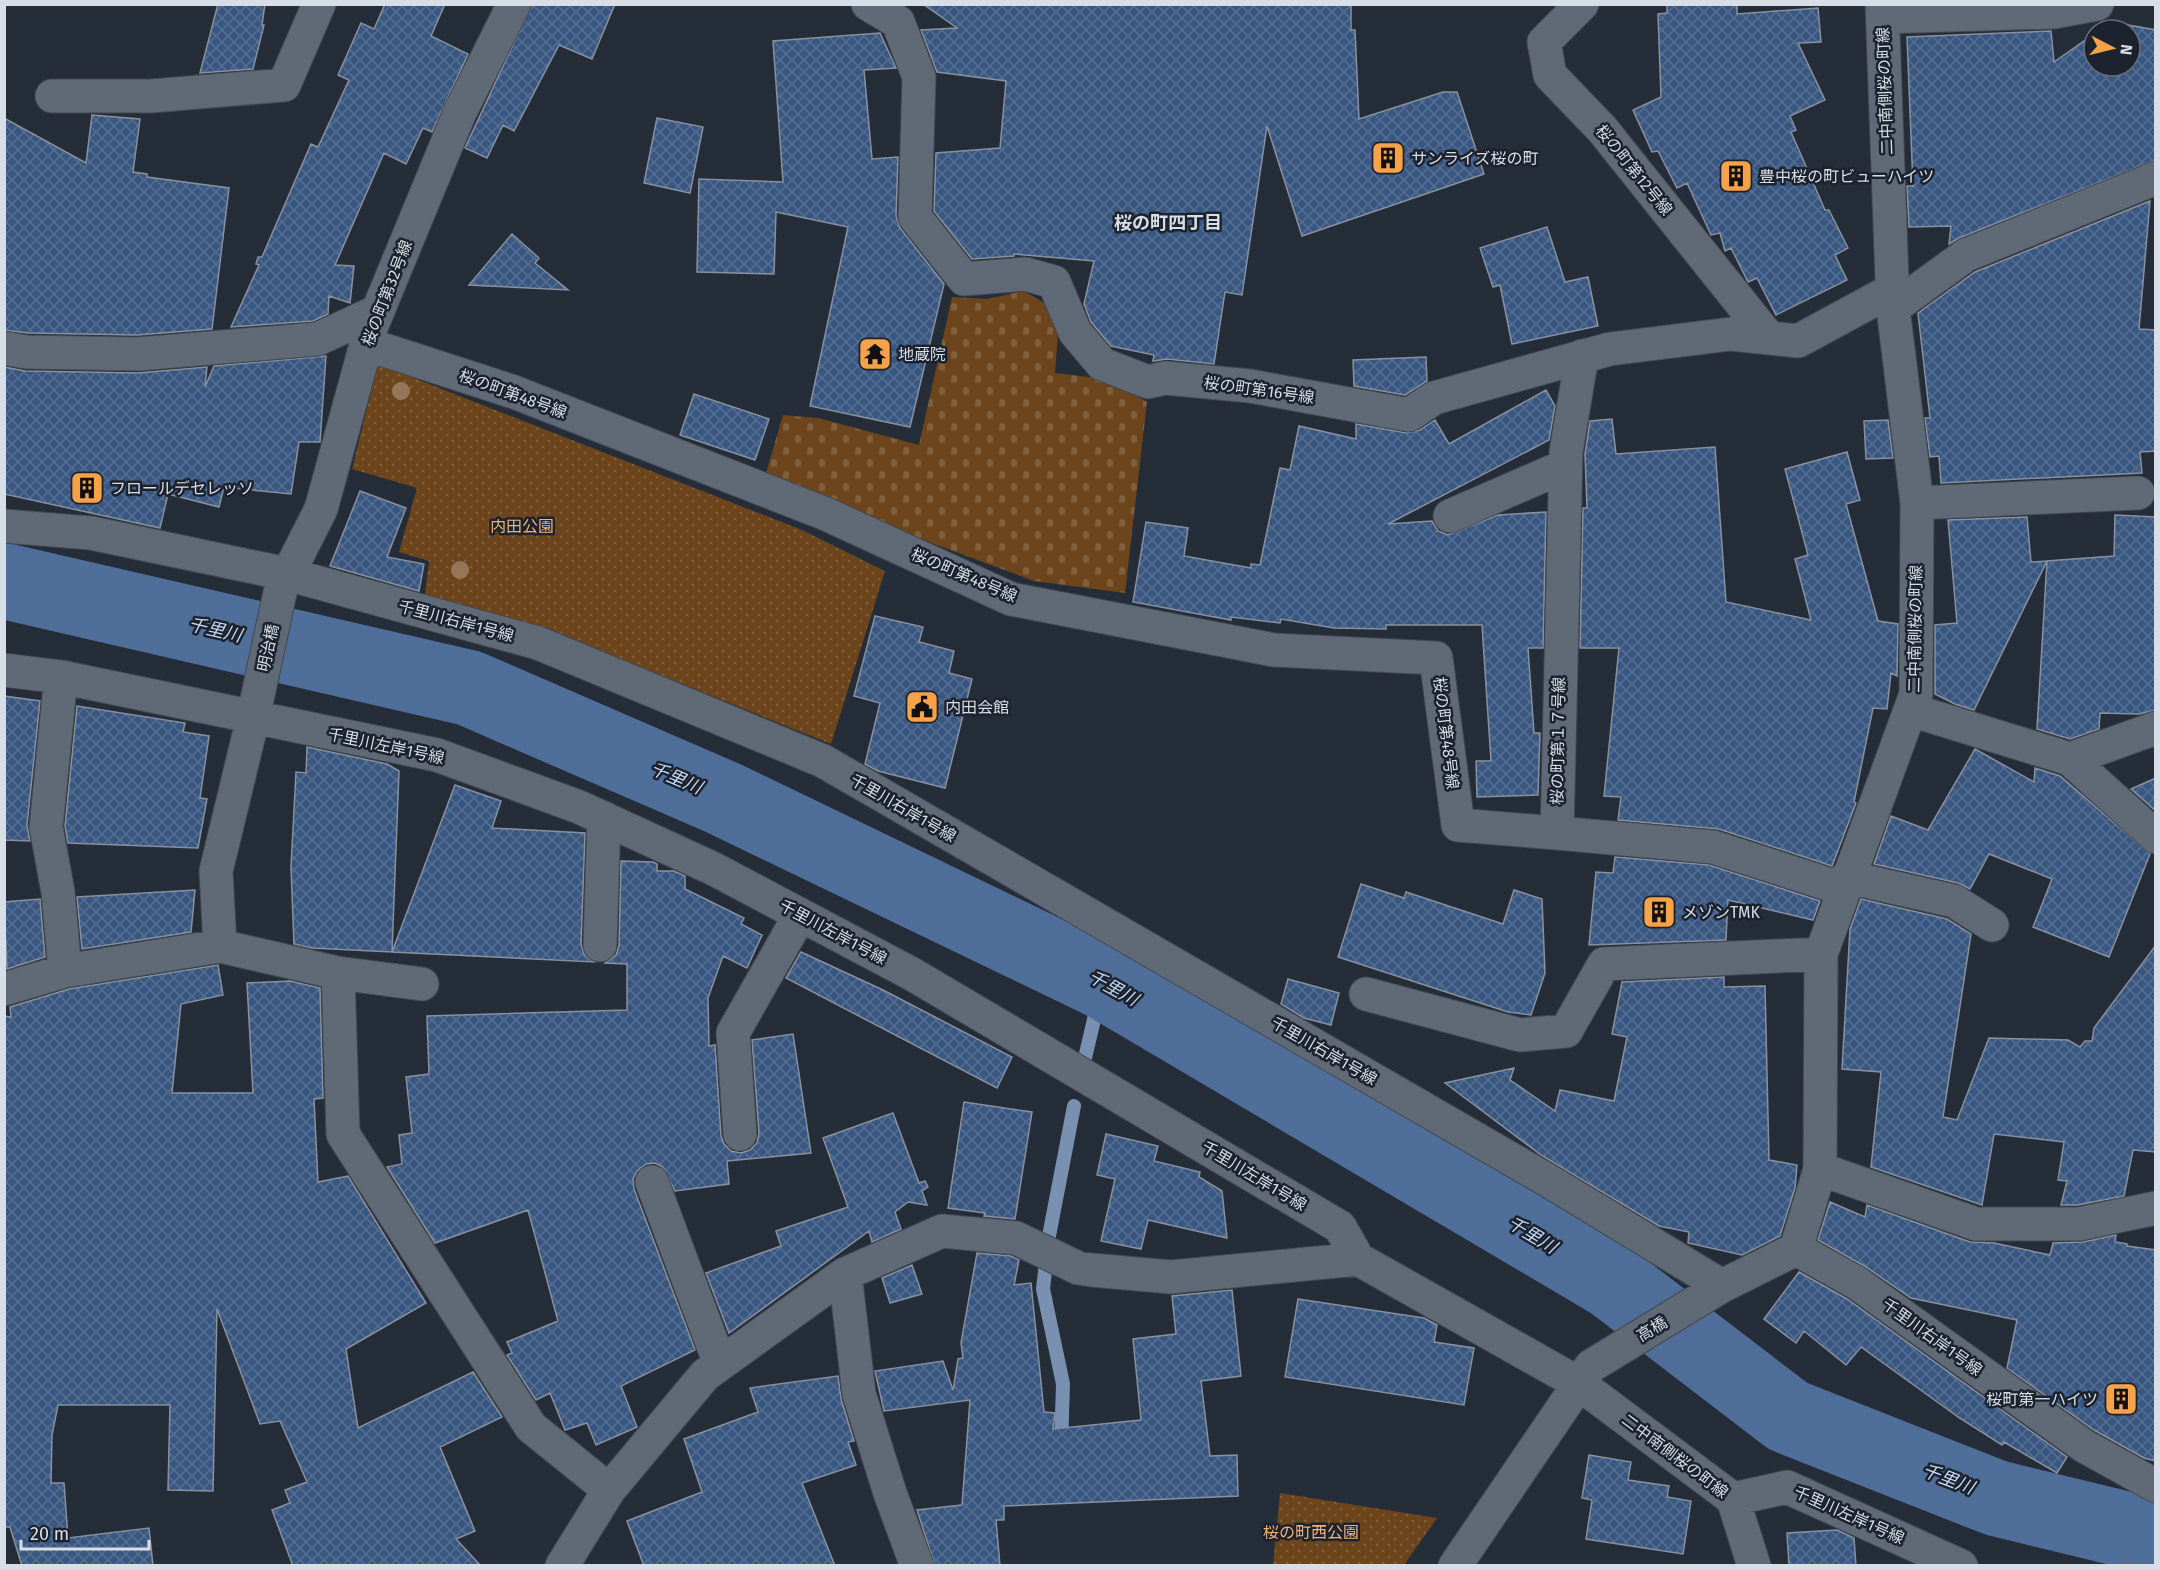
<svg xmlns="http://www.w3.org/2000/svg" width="2160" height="1570" viewBox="0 0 2160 1570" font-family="'Fira Sans','Noto Sans JP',sans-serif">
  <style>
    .cemetery { fill: url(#cemetery-stones) }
    .park { fill: url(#park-dots) }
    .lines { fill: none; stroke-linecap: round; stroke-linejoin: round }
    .stream { stroke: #7990b0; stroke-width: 14 }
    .river { stroke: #506e9a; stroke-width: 76 }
    .building { fill: url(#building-cross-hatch); stroke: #88919f; stroke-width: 1.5 }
    .minor-casing { stroke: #434952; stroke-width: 35 }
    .minor { stroke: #606976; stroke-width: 33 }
    .tree { fill: #96765a }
    .labels { text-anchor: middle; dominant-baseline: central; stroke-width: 5; stroke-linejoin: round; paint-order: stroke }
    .street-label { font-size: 16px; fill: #d8dee5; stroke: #1c232e }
    .poi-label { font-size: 16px; fill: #d8dee5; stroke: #1c232e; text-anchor: start }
    .park-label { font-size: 16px; fill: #f2b275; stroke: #1c232e }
    .neighbourhood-label { font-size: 18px; font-weight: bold; fill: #d8dee5; stroke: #1c232e }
    .water-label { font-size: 18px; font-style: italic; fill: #c4d7f2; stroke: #1c232e }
  </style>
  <defs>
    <pattern id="cemetery-stones" width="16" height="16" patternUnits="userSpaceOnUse" patternTransform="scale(1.5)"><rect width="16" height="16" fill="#6c451c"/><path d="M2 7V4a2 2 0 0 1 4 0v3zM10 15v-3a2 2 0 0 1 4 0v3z" fill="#805f3d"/></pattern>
    <pattern id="park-dots" width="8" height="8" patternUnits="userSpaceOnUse" patternTransform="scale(1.5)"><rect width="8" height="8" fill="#6c451c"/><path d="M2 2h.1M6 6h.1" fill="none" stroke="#805f3d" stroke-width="1.8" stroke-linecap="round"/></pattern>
    <pattern id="building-cross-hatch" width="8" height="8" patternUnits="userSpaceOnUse" patternTransform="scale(1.5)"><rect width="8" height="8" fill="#3a5781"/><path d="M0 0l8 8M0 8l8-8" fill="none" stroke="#566f93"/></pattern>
  </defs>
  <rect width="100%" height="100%" fill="#252d38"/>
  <path class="cemetery" d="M1024 291 1046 304 1058 333 1055 373 1106 379 1147 402 1125 593 1034 581 934 544 766 473 783 415 818 418 919 445 952 297 987 299Z"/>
  <path class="park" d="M378 364 802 530 885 571 831 744 571 639 424 602 429 561 399 552 417 488 352 469Z
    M1280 1493 1437 1518 1404 1565H1273Z"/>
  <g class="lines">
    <path class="stream" d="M1085 1058 1103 981
      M1061 1447 1063 1384 1043 1289 1049 1236 1074 1106"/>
    <path class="river" d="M4 581 469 688 723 798 1103 981 1613 1282 1788 1416 1996 1498 2156 1537"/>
  </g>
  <path class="building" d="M218 4H265L262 25H264L253 69 200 73Z
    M385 4H445L431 36 468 54 432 132 423 128 406 164 384 153 335 265 354 266 350 303 329 296 328 314 313 321 231 327 259 265 256 264 258 257H262L311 144 318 147 349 80 338 75 361 23 374 29Z
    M532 4H615L592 59 559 45 514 131 503 125 487 158 465 148Z
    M923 4H1351V30H1355L1359 119 1443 92H1457L1484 174 1302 236 1267 126 1242 295 1225 292 1214 364 1167 359 1153 361 1154 355 1111 346 1091 322 1084 304 1094 261 1014 254V256L972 259 934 211 936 153 1000 148 1006 81 937 72 921 30 957 28Z
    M1667 4H1737V14L1818 8 1821 42 1798 43 1825 100 1790 116 1796 130 1791 132 1825 210H1829L1848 248 1835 255 1847 280 1776 315 1757 278 1748 282 1731 248 1725 251 1720 233 1711 235 1687 183 1677 188 1658 151 1652 152 1633 110 1661 97 1658 14 1667 13Z
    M2111 22 2156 30 2155 160 1959 238 1949 244 1951 226 1909 227 1907 186H1913L1907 37 2051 31 2054 62 2094 34V66H2130V30H2100Z
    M880 33 896 68 864 70 872 159 898 157 896 216 900 228 944 284 910 427 810 406 848 227 776 212 774 274 697 272 699 179 783 182 773 41Z
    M92 115 140 119 133 172 147 174V177L229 188 212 329 137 335 28 333 4 330V118L86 163Z
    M657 118 703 127 690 193 644 183Z
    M2150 201 2139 329 2156 330V451L2140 452 2142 473 1941 483 1939 456 1930 457 1925 418H1930L1918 313 1975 272Z
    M1547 227 1565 282 1588 277 1598 326 1512 344 1500 285 1493 287 1480 248Z
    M512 234 539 258 535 263 568 290 469 285Z
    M326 356 320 442H299L291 494 224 487 219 507 168 494 160 528 4 494V367L25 371 138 373 207 367 205 387 214 366Z
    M1426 357 1427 381 1405 395 1354 386 1353 360Z
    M1546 390 1555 406 1549 440 1388 524 1432 521 1438 531 1448 535 1498 515 1546 512 1543 648H1528L1534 733H1540L1538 795 1477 797 1476 761H1491L1482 625H1386V629L1334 628 1281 619 1280 623 1231 617V620L1133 602 1146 522 1188 528 1184 556 1251 568V564L1260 565 1280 468 1290 470 1299 426 1356 439V424L1407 433 1420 430 1435 420 1449 444Z
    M694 394 769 419 755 460 680 435Z
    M1612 419 1616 454 1715 447 1726 602 1811 620 1795 559 1808 555 1785 469 1847 452 1860 500 1846 504 1878 621 1898 624 1897 676 1891 673 1887 709 1873 708 1854 802 1856 803 1832 866 1719 829 1618 820 1621 797 1604 796 1619 648H1580L1583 508H1587L1585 454 1590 421Z
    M1888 420 1893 458 1866 459 1864 421Z
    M360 491 406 508 387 557 424 564 419 591 330 566Z
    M2115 515 2156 517V710L2139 714 2100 713 2099 729 2070 739 2037 729 2047 561 2114 556Z
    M2027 517 2031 562 2047 561 1974 710 1955 704 1935 694V625L1957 623 1948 520Z
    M875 616 923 627 919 642 954 651 949 673 972 679 945 788 878 771 865 764 880 703 854 696Z
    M4 696 40 701 27 825 30 841 4 840Z
    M77 706 185 723 183 732 209 736 200 798 207 799 198 848 68 843 65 826Z
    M307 747 387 764 399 771 392 952 312 948 294 944 291 867 296 772 306 773Z
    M1975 749 2034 782 2035 768 2060 776 2150 854 2109 957 2033 927 2052 879 1989 854 1970 889 1958 883 1874 864 1891 816 1928 830Z
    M2156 778V811L2131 789Z
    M455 785 501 801 492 828 585 833 581 944 584 954 594 962 392 952Z
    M1615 857 1709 865 1820 901 1813 920 1728 900 1726 940 1589 945 1596 872 1613 873Z
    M621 861 653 862 657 864V871H674L685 876V889L744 918 741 924 762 935 747 968 723 956 708 998 709 1046 715 1045 721 1136 724 1144 731 1151 741 1153 750 1150 757 1143 759 1133 752 1040 793 1034 811 1153 727 1161 729 1184 675 1191 663 1167 655 1163 646 1164 637 1171 633 1179 634 1189 695 1350 621 1386 637 1427 596 1445 587 1423 565 1430 550 1393 536 1400 507 1355 512 1353 507 1342 558 1321 528 1210 435 1243 387 1167 402 1164 399 1135 412 1133 406 1077 429 1074 427 1016 627 1010V964L605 963 616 955 619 946Z
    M1361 884 1404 898 1406 892 1503 924 1514 890 1542 899 1545 973 1531 1015 1508 1012 1338 957Z
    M195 890 191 932 82 949 77 897Z
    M40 899 45 957 7 969 4 902Z
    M1861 899 1947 919 1971 934 1943 1117 1957 1120 1989 1038 2068 1040 2080 1047 2085 1041H2092L2094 1028 2156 945V1152L2133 1150 2124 1196 2077 1205H2061L2067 1181 2058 1180 2064 1142 1994 1134 1982 1205 1871 1167 1881 1072 1842 1069 1850 929Z
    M801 952 883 990 1012 1057 997 1088 786 978Z
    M218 965 223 995 181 1004 172 1093H253L247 983 290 981 320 988 323 1098 314 1099 318 1182 348 1176 426 1303 346 1349 358 1428 473 1372 502 1417 440 1447 475 1531 456 1539 481 1566H293L272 1510 290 1503 285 1490 307 1482 280 1421 260 1424 217 1309 213 1491 168 1490 170 1405H58L52 1435 51 1483H64L68 1538 149 1528 153 1566H22L10 1527H4V1016L11 1017 10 1007 69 989Z
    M1724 977V987L1765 986 1769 1160 1797 1165 1795 1188 1780 1236 1742 1255 1688 1243 1689 1232 1659 1226 1541 1155 1445 1083 1514 1068 1510 1080 1555 1111 1560 1090 1614 1101 1627 1037 1612 1034 1622 982Z
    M1288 979 1339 993 1331 1025 1304 1018 1281 1004Z
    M964 1102 1032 1112 1015 1219 984 1216 985 1213 948 1208Z
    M893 1113 919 1183 925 1181 928 1187 922 1191 927 1205 908 1202 895 1212 901 1229 872 1242 869 1231 729 1333 706 1273 781 1246 776 1231 848 1207 823 1138Z
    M1106 1134 1158 1146 1154 1161 1200 1172 1199 1177 1222 1191 1227 1238 1148 1220 1141 1249 1101 1241 1115 1179 1097 1175Z
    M1830 1202 1865 1217 1867 1205 1970 1242 1994 1243 2050 1255 2053 1243 2083 1242 2116 1235 2115 1242 2127 1244V1246L2156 1250V1461L2144 1458 2094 1430 2007 1368 2017 1320 1911 1298 1866 1267 1818 1240Z
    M977 1253 1011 1256 1019 1260 1014 1285 1031 1283 1044 1412 1055 1413 1053 1429 1141 1420 1133 1339 1176 1334 1172 1296 1232 1290 1241 1376 1201 1381 1210 1456 1237 1455 1238 1496 1004 1506V1520H996L1000 1566H935L917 1510 962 1505 970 1400 884 1411 875 1371 943 1361 953 1390 958 1359 963 1358 961 1343Z
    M912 1265 922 1294 890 1303 882 1278Z
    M1799 1272 1847 1299 2067 1457 2057 1473 2004 1442 2002 1445 1958 1417 1861 1347 1846 1365 1804 1331 1796 1343 1764 1319Z
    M1298 1299 1424 1318 1437 1325 1434 1342 1474 1348 1464 1405 1285 1377Z
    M838 1376 841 1399 854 1441 848 1442 856 1465 802 1483 835 1566H644L627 1521 702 1492 684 1439 758 1412 750 1388Z
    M1589 1455 1631 1462 1628 1480 1669 1486 1667 1497 1691 1501 1683 1554 1586 1539 1592 1500 1582 1498Z
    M1837 1530 1854 1538 1856 1566H1789L1787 1533Z"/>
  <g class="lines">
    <g class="minor-casing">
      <path id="minor" d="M868 4 898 22 919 77 915 217 964 279 1025 274 1054 282 1075 332 1102 364 1148 382 1165 378 1250 386 1409 415 1434 398 1610 349 1731 334 1798 341 1892 290
        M1582 4 1544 42 1550 75 1602 129 1769 338
        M1883 17 2054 12 2097 4
        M52 96H151L284 85 319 4
        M1893 308 1966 255 2156 178
        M366 344 514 392 826 514 1011 599 1274 650 1436 658 1458 825 1557 833
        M4 348 26 352 138 354 318 339 378 311
        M1582 356 1566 452 1557 833 1713 847 1843 889
        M1917 503 2138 493
        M1450 516 1565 466
        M4 526 91 533 287 574 538 643 823 761 1549 1181 1722 1286
        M4 670 61 677 437 755 579 807 714 869 912 974 1340 1227 1358 1259 1578 1383 1733 1499 1754 1566
        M61 677 46 827 58 892 65 971
        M1911 710 2070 759 2156 728
        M2070 759 2156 837
        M1847 877 1954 901 1992 925
        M600 945 604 818
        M220 946 216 871 253 718 281 588 321 509 370 330 460 112 514 4
        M338 973 422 984
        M4 989 65 971 220 946 338 973 343 1134 531 1427 609 1490
        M1366 994 1520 1035 1566 1031 1604 964 1821 954
        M740 1134 733 1033 800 915
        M1820 1169 1976 1224H2079L2156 1208
        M652 1182 720 1364
        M1796 1249 1857 1283 2084 1446 2156 1486
        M845 1274 859 1394 890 1493 917 1566
        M1733 1499 1787 1487 1961 1566
        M562 1566 609 1490 705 1375 845 1274 942 1231 1016 1238 1078 1268 1092 1270 1171 1277 1358 1259
        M1455 1566 1591 1366 1722 1286 1796 1249 1820 1169 1821 954 1916 694 1917 503 1893 308 1882 4"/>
    </g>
    <use href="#minor" class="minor"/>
  </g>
  <g class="tree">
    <circle cx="401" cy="391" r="9"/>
    <circle cx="460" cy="570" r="9"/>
  </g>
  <defs>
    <g id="building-square" transform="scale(1.725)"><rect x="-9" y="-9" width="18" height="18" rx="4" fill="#f6a248" stroke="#1c232e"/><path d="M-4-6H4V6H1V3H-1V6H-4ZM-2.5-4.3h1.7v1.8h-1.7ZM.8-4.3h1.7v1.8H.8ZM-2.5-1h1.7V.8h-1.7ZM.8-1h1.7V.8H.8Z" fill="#111"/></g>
    <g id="temple-square" transform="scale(1.725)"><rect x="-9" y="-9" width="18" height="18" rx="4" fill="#f6a248" stroke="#1c232e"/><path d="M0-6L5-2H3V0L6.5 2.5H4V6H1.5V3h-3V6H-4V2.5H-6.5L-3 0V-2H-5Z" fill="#111"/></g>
    <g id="civic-square" transform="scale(1.725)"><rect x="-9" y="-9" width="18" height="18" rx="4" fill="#f6a248" stroke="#1c232e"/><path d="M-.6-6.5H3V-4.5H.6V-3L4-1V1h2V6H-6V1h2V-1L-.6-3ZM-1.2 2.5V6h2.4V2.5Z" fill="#111"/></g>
  </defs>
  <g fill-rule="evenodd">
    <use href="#building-square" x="1388" y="158"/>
    <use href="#building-square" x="1736" y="176"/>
    <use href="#temple-square" x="875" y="354"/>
    <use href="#building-square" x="87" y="488"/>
    <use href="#civic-square" x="922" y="707"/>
    <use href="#building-square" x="1659" y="912"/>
    <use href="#building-square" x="2121" y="1399"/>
  </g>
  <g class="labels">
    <g class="street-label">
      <text transform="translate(1885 91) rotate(-92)">二中南側桜の町線</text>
      <text transform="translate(1634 170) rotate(51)">桜の町第12号線</text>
      <text transform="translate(387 293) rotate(-69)">桜の町第32号線</text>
      <text transform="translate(1259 390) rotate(8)">桜の町第16号線</text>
      <text transform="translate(513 394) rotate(20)">桜の町第48号線</text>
      <text transform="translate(964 575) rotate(23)">桜の町第48号線</text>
      <text transform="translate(456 621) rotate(15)">千里川右岸1号線</text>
      <text transform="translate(1915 629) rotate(-89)">二中南側桜の町線</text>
      <text transform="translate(268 648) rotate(-78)">明治橋</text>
      <text transform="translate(1446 733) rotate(83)">桜の町第48号線</text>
      <text transform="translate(1558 741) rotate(-89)">桜の町第１７号線</text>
      <text transform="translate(386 746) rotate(12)">千里川左岸1号線</text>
      <text transform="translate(903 808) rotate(30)">千里川右岸1号線</text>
      <text transform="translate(833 932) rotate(28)">千里川左岸1号線</text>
      <text transform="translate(1324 1051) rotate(30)">千里川右岸1号線</text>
      <text transform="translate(1254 1176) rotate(31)">千里川左岸1号線</text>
      <text transform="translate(1652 1329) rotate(-31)">高橋</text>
      <text transform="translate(1932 1337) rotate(36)">千里川右岸1号線</text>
      <text transform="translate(1675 1456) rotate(37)">二中南側桜の町線</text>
      <text transform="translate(1849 1515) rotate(24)">千里川左岸1号線</text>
    </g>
    <g class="poi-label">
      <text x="1411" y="158">サンライズ桜の町</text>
      <text x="1759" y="176">豊中桜の町ビューハイツ</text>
      <text x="898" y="354">地蔵院</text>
      <text x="110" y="488">フロールデセレッソ</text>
      <text x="945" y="707">内田会館</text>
      <text x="1682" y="912">メゾンTMK</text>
      <text x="2098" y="1399" text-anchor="end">桜町第一ハイツ</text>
    </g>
    <g class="park-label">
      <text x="522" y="526">内田公園</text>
      <text x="1311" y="1532">桜の町西公園</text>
    </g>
    <g class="neighbourhood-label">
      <text x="1168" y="223">桜の町四丁目</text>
    </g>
    <g class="water-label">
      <text transform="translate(215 630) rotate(13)">千里川</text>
      <text transform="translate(676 778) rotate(23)">千里川</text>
      <text transform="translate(1113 988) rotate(29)">千里川</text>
      <text transform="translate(1532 1235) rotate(31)">千里川</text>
      <text transform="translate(1948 1479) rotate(21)">千里川</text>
    </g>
  </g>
  <rect width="2160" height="1570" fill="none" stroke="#d8dee5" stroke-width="12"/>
  <g transform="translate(2112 48) rotate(97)"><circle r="28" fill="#1c232e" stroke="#676e77" stroke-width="1.5"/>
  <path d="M0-4.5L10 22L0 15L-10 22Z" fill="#f6a248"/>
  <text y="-9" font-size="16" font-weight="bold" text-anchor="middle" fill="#d8dee5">N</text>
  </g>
  <path d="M21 1540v9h128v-9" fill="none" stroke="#d8dee5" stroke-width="3"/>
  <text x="30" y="1540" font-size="18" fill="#d8dee5" stroke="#1c232e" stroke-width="4.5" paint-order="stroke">20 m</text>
</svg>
